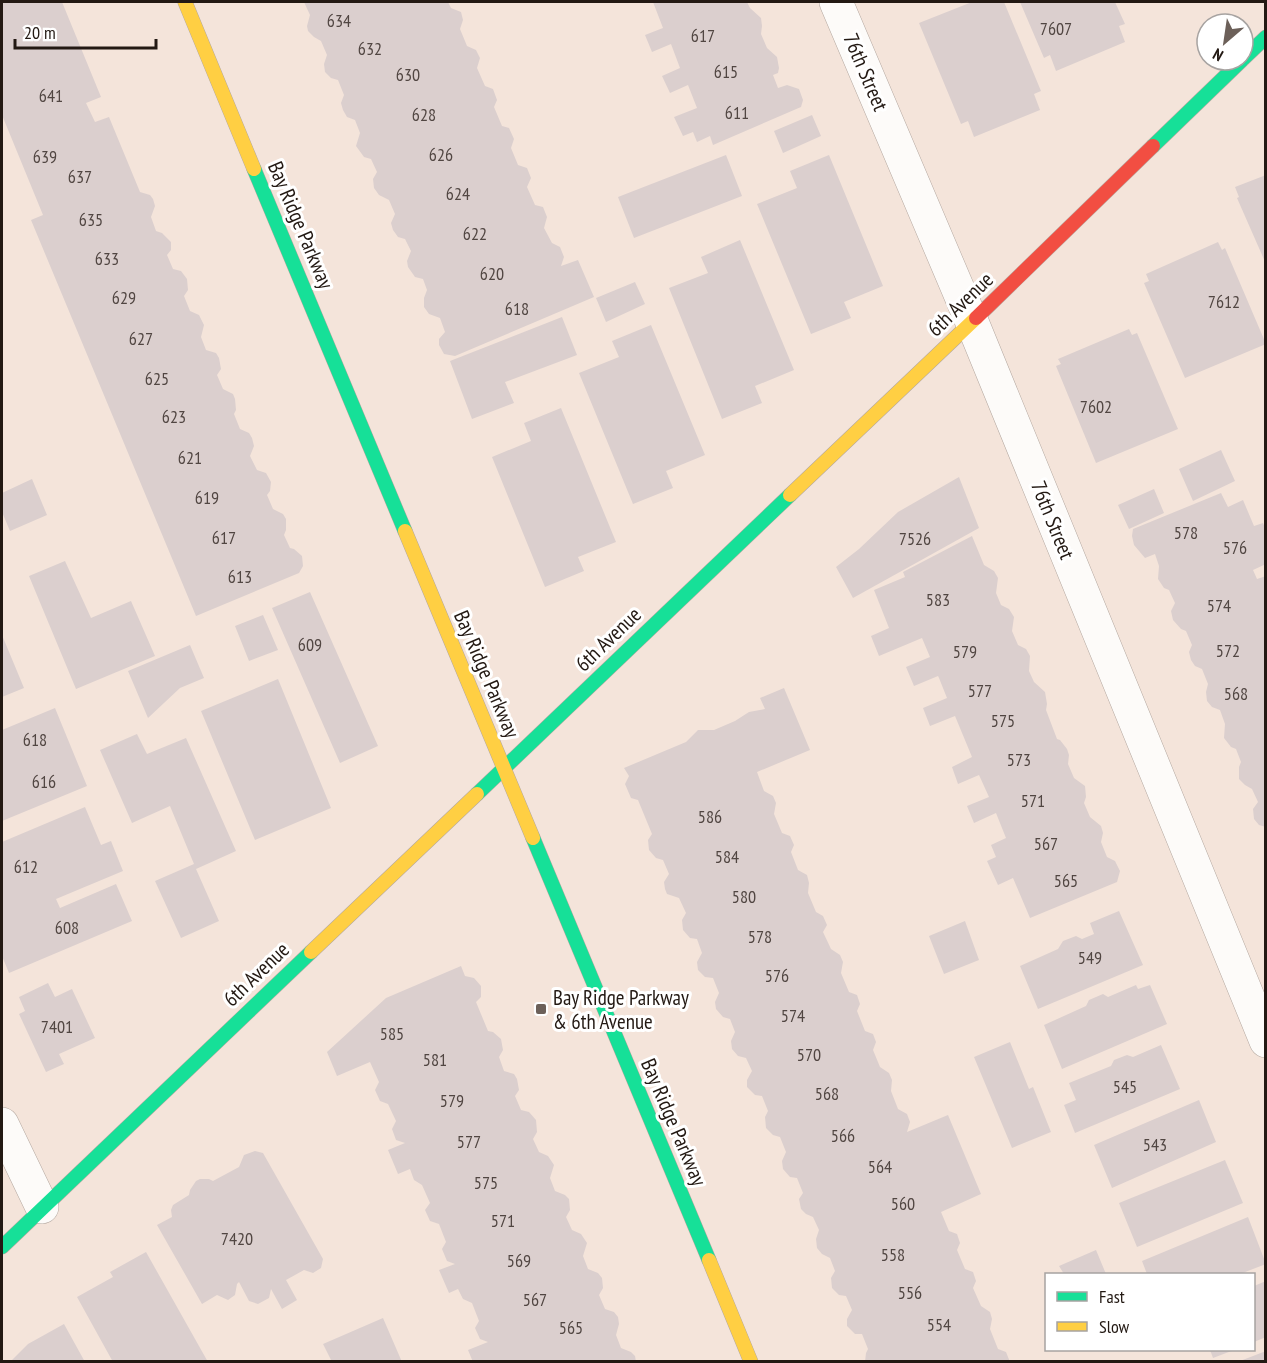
<svg xmlns="http://www.w3.org/2000/svg" width="1267" height="1363" viewBox="0 0 1267 1363" font-family="'PT Sans Narrow',sans-serif">
  <style>
    .building { fill: #dbcfce }
    .lines { fill: none; stroke-linecap: round; stroke-linejoin: round }
    .street-casing { stroke: #b4a8a0; stroke-width: 34 }
    .fast-casing { stroke: #b4a8a0; stroke-width: 15 }
    .slow-casing { stroke: #b4a8a0; stroke-width: 15 }
    .jam-casing { stroke: #b4a8a0; stroke-width: 15 }
    .street { stroke: #fdfbf9; stroke-width: 33 }
    .fast { stroke: #16e098; stroke-width: 14 }
    .slow { stroke: #ffcf43; stroke-width: 14 }
    .jam { stroke: #f24e42; stroke-width: 14 }
    .poi-dot { fill: #6c6059; stroke: #fff; stroke-width: 2 }
    .labels { text-anchor: middle; dominant-baseline: central; stroke-width: 6; stroke-linejoin: round; paint-order: stroke }
    .number-label { font-size: 18px; fill: #514642 }
    .street-label { font-size: 21px; fill: #231913; stroke: #fff }
    .poi-label { font-size: 21px; fill: #231913; stroke: #fff; text-anchor: start }
  </style>
  <rect width="100%" height="100%" fill="#f4e4da"/>
  <path class="building" d="M2 2H62L101 97 86 103 95 122 109 117 140 192 150 195 153 199 155 206 151 217 156 231 162 233 171 242V250L167 255 173 269 181 271 187 279 188 290 184 296 190 311 199 315 204 325 201 337 206 350 216 353 219 358 221 369 217 375 223 389 233 394 235 399 236 410 234 414 240 429 249 433 252 438 254 446 250 456 257 470 266 473 271 482 270 491 267 495 273 509 283 514 286 519V530L284 535 290 548 294 549 302 556 303 566 299 573 196 616 31 220 43 215 2 115Z
    M304 2H448L451 8 461 12 463 20 460 29 467 46 476 50 480 58 477 68 485 86 493 89 497 100 494 107 502 126 509 128 514 139 511 148 518 165 527 168 531 178 527 187 535 205 543 207 547 217 544 228 552 243 560 247 564 257 561 266 578 260 594 297 455 356 444 354 439 345V339L445 332 440 318 429 314 424 307V298L427 290 423 279 415 277 408 267 407 261 411 251 405 239 398 237 393 230 391 223 395 214 389 200 379 195 374 188 373 179 377 172 371 159 364 157 356 146 360 133 355 120 347 117 343 110 341 103 344 95 338 80 331 78 325 72 324 64 327 55 321 41 314 37 308 31 307 26 310 15Z
    M653 2H747L750 8 761 18 762 26 761 34 767 48 777 57 779 68 778 73 773 75 778 88 787 85 799 89 803 100 801 107 713 145 710 136 697 142 693 132 683 136 674 117 697 108 688 85 670 93 662 76 680 68 671 44 652 52 645 35 663 28Z
    M972 2H1004L1041 91 1034 94 1040 110 974 137 968 121 961 124 919 23Z
    M1020 2H1115L1125 24 1119 26 1125 42 1056 71 1050 55 1044 58Z
    M812 115 821 136 783 153 774 131Z
    M726 155 742 196 634 238 618 197Z
    M829 155 883 286 844 302 851 318 811 334 757 204 797 188 790 171Z
    M1266 175V264L1237 198 1239 197 1235 187Z
    M740 240 794 370 755 386 762 403 722 419 669 288 708 273 701 257Z
    M1218 242 1222 250 1225 248 1266 344 1185 378 1144 283 1149 281 1146 274Z
    M635 282 645 304 606 322 596 298Z
    M562 317 577 355 505 382 514 403 472 419 450 361Z
    M651 325 705 455 666 471 673 488 633 504 579 373 619 357 612 341Z
    M1129 329 1132 335 1137 333 1178 429 1096 463 1056 366 1061 364 1058 359Z
    M561 408 616 542 578 557 584 571 545 587 492 457 531 441 524 423Z
    M1221 450 1235 481 1193 501 1179 469Z
    M959 477 979 528 853 598 836 567 859 549 898 512Z
    M32 479 47 515 10 531 2 512V493Z
    M1154 489 1164 513 1129 529 1118 505Z
    M1221 493 1228 507 1243 500 1254 526 1263 523 1266 530V564L1253 570 1257 579 1266 576V827L1259 825 1254 819 1253 809 1258 802 1252 789 1245 785 1239 779V767L1241 762 1236 749 1231 747 1224 738 1225 724 1220 710 1212 707 1207 701 1206 692 1208 684 1202 669 1195 666 1191 660 1189 652 1192 645 1186 631 1181 629 1173 620 1171 611 1175 603 1169 590 1164 588 1158 579 1159 566 1155 554 1145 558 1134 545 1132 536 1133 529Z
    M972 536 984 565 994 571 998 578 996 593 1001 605 1009 609 1014 617 1012 631 1018 645 1026 649 1030 656 1029 671 1034 682 1045 692 1047 704 1046 710 1057 739 1060 740 1067 749 1069 755 1068 764 1074 778 1085 786 1086 797 1084 803 1090 817 1101 826 1103 833 1101 842 1107 857 1115 861 1120 871 1117 882 1030 918 1013 878 998 885 987 861 996 857 991 845 1006 838 996 813 974 823 967 806 989 797 979 775 958 784 952 767 972 757 955 716 930 726 923 708 947 698 939 678 938 676 914 686 906 667 930 657 922 638 879 656 871 636 889 628 874 590 905 577 903 572Z
    M65 561 91 618 131 601 155 656 76 689 29 576Z
    M310 592 378 746 340 763 272 608Z
    M263 615 278 650 249 661 235 626Z
    M2 635 24 688 2 697Z
    M190 645 204 678 180 688 148 718 128 671Z
    M278 679 331 808 255 840 201 711Z
    M784 688 810 750 757 772 764 791 773 796 776 803 774 814 782 833 790 836 794 845 791 852 798 870 807 875 809 883 808 893 816 912 823 916 827 925 823 932 831 949 840 955 843 962 841 973 849 992 857 995 860 1004 857 1011 865 1031 873 1034 876 1042 873 1050 880 1067 889 1073 892 1080 891 1091 898 1109 907 1114 910 1122 907 1132 948 1115 981 1194 941 1212 949 1231 957 1234 960 1243 957 1250 965 1269 973 1272 976 1281 973 1288 981 1306 990 1312 992 1319 990 1329 998 1349 1006 1352 1010 1362H865L866 1353 868 1349 862 1334H855L847 1326V1319L852 1310 846 1296 839 1295 832 1288 831 1278 835 1271 830 1258 822 1254 817 1248 816 1239 819 1230 813 1217 806 1214 801 1209 799 1199 803 1193 797 1178 790 1177 783 1169 782 1161 786 1152 780 1137 773 1135 766 1128 765 1117 768 1111 762 1096 755 1095 747 1087V1080L752 1071 746 1058 738 1056 732 1049 731 1041 735 1032 730 1019 723 1017 716 1009 715 1002 719 993 713 978 705 977 698 970 697 962 702 953 697 939 690 938 683 930 682 920 686 913 679 898 667 894 665 889 664 882 669 874 663 860 656 858 649 850 648 840 652 834 638 800 631 798 625 784 629 776 624 768 686 742 698 730H714L735 721 749 712 765 709 760 698Z
    M55 708 87 786 2 821V730Z
    M137 734 147 754 186 738 236 851 196 869 219 921 181 938 155 881 194 864 170 806 132 823 100 750Z
    M85 807 101 845 111 841 123 871 56 899 60 908 116 884 132 921 9 973 2 956V842Z
    M1119 911 1143 965 1038 1009 1020 966 1058 949 1063 941 1076 936 1082 939 1094 934 1090 923Z
    M965 921 979 960 944 974 929 936Z
    M461 966 465 976 474 978 481 986V997L476 1002 488 1031 493 1032 501 1039 503 1050 499 1057 504 1071 514 1074 517 1079 519 1090 515 1096 521 1110 529 1112 536 1120 537 1132 533 1139 539 1152 548 1156 554 1165 550 1178 555 1191 565 1195 569 1199 570 1210 566 1217 572 1230 581 1234 587 1243 583 1256 588 1269 598 1273 602 1278 603 1288 599 1295 605 1309 614 1312 618 1317 619 1324 616 1335 621 1348 631 1352 635 1356 636 1362H473L468 1350 488 1342 480 1339 475 1328 479 1321 472 1303 463 1299 458 1289 449 1293 439 1270 455 1264 447 1261 442 1249 446 1242 439 1224 430 1221 425 1210 430 1203 422 1185 414 1180 410 1169 398 1174 388 1150 405 1143 396 1140 392 1129 396 1121 388 1104 380 1101 375 1090 379 1082 370 1062 337 1076 327 1052 386 998Z
    M48 983 55 997 72 989 95 1038 59 1054 64 1064 46 1072 19 1014 25 1011 19 997Z
    M1136 985 1138 989 1150 985 1167 1024 1062 1069 1044 1025 1086 1006 1089 1000 1103 994 1108 997Z
    M1010 1042 1029 1089 1033 1087 1051 1132 1012 1148 974 1057Z
    M1161 1045 1180 1089 1075 1133 1064 1105 1076 1100 1069 1083 1111 1066 1114 1060 1127 1055 1133 1057Z
    M1199 1100 1216 1142 1112 1188 1094 1145Z
    M255 1151 263 1153 323 1259 321 1268 313 1273 304 1270 286 1280 297 1300 282 1309 271 1289 269 1298 258 1304 249 1301 239 1282 237 1284 235 1295 228 1300 217 1295 202 1304 157 1225 172 1217 171 1210 173 1205 189 1195 190 1190 196 1181 200 1179H209L213 1181 239 1167 244 1155Z
    M1225 1160 1243 1203 1137 1247 1119 1203Z
    M1248 1217 1266 1264 1240 1274H1147L1142 1261Z
    M1096 1250 1106 1274H1064L1059 1266Z
    M146 1252 208 1362H113L77 1297 113 1277 110 1272Z
    M1266 1281V1337L1254 1342V1286Z
    M383 1318 402 1362H332L323 1344Z
    M64 1324 85 1362H10L28 1344Z
    M1210 1350H1234L1213 1358Z
    M1266 1351V1362H1240V1361Z"/>
  <g class="lines">
    <g class="street-casing">
      <path id="street" d="M836 2 972 322 1266 1041
        M2 1124 42 1207"/>
    </g>
    <g class="fast-casing">
      <path id="fast" d="M1243 59 1266 37
        M1153 146 1242 60
        M254 169 405 531
        M477 794 790 495
        M533 838 709 1260
        M2 1247 311 952"/>
    </g>
    <g class="slow-casing">
      <path id="slow" d="M185 2 254 169
        M790 495 976 318
        M405 531 533 838
        M311 952 477 794
        M709 1260 751 1362"/>
    </g>
    <g class="jam-casing">
      <path id="jam" d="M976 318 1153 146"/>
    </g>
    <use href="#street" class="street"/>
    <use href="#fast" class="fast"/>
    <use href="#slow" class="slow"/>
    <use href="#jam" class="jam"/>
  </g>
  <rect class="poi-dot" x="535" y="1003" width="12" height="12" rx="3"/>
  <g class="labels">
    <g class="number-label">
      <text x="339" y="20">634</text>
      <text x="1056" y="28">7607</text>
      <text x="703" y="35">617</text>
      <text x="370" y="48">632</text>
      <text x="726" y="71">615</text>
      <text x="408" y="74">630</text>
      <text x="51" y="95">641</text>
      <text x="737" y="112">611</text>
      <text x="424" y="114">628</text>
      <text x="441" y="154">626</text>
      <text x="45" y="156">639</text>
      <text x="80" y="176">637</text>
      <text x="458" y="193">624</text>
      <text x="91" y="219">635</text>
      <text x="475" y="233">622</text>
      <text x="107" y="258">633</text>
      <text x="492" y="273">620</text>
      <text x="124" y="297">629</text>
      <text x="1224" y="301">7612</text>
      <text x="517" y="308">618</text>
      <text x="141" y="338">627</text>
      <text x="157" y="378">625</text>
      <text x="1096" y="406">7602</text>
      <text x="174" y="416">623</text>
      <text x="190" y="457">621</text>
      <text x="207" y="497">619</text>
      <text x="1186" y="532">578</text>
      <text x="224" y="537">617</text>
      <text x="915" y="538">7526</text>
      <text x="1235" y="547">576</text>
      <text x="240" y="576">613</text>
      <text x="938" y="599">583</text>
      <text x="1219" y="605">574</text>
      <text x="310" y="644">609</text>
      <text x="1228" y="650">572</text>
      <text x="965" y="651">579</text>
      <text x="980" y="690">577</text>
      <text x="1236" y="693">568</text>
      <text x="1003" y="720">575</text>
      <text x="35" y="739">618</text>
      <text x="1019" y="759">573</text>
      <text x="44" y="781">616</text>
      <text x="1033" y="800">571</text>
      <text x="710" y="816">586</text>
      <text x="1046" y="843">567</text>
      <text x="727" y="856">584</text>
      <text x="26" y="866">612</text>
      <text x="1066" y="880">565</text>
      <text x="744" y="896">580</text>
      <text x="67" y="927">608</text>
      <text x="760" y="936">578</text>
      <text x="1090" y="957">549</text>
      <text x="777" y="975">576</text>
      <text x="793" y="1015">574</text>
      <text x="57" y="1026">7401</text>
      <text x="392" y="1033">585</text>
      <text x="809" y="1054">570</text>
      <text x="435" y="1059">581</text>
      <text x="1125" y="1086">545</text>
      <text x="827" y="1093">568</text>
      <text x="452" y="1100">579</text>
      <text x="843" y="1135">566</text>
      <text x="469" y="1141">577</text>
      <text x="1155" y="1144">543</text>
      <text x="880" y="1166">564</text>
      <text x="486" y="1182">575</text>
      <text x="903" y="1203">560</text>
      <text x="503" y="1220">571</text>
      <text x="237" y="1238">7420</text>
      <text x="893" y="1254">558</text>
      <text x="519" y="1260">569</text>
      <text x="910" y="1292">556</text>
      <text x="535" y="1299">567</text>
      <text x="939" y="1324">554</text>
      <text x="571" y="1327">565</text>
    </g>
    <g class="street-label">
      <text transform="translate(866 72) rotate(67)">76th Street</text>
      <text transform="translate(301 225) rotate(67)">Bay Ridge Parkway</text>
      <text transform="translate(960 304) rotate(-44)">6th Avenue</text>
      <text transform="translate(1053 520) rotate(68)">76th Street</text>
      <text transform="translate(608 639) rotate(-44)">6th Avenue</text>
      <text transform="translate(487 674) rotate(67)">Bay Ridge Parkway</text>
      <text transform="translate(256 974) rotate(-44)">6th Avenue</text>
      <text transform="translate(674 1122) rotate(67)">Bay Ridge Parkway</text>
    </g>
    <g class="poi-label">
      <text x="553" y="997">Bay Ridge Parkway<tspan x="553" dy="24">&amp; 6th Avenue</tspan></text>
    </g>
  </g>
  <rect width="1267" height="1363" fill="none" stroke="#231913" stroke-width="6"/>
  <rect x="1045" y="1273" width="210" height="78" fill="#ffffff" stroke="#a7a3a1" stroke-width="1.5"/>
  <rect x="1057" y="1292" width="30" height="9" fill="#16e098" stroke="#a7a3a1" stroke-width="1.5"/>
  <text x="1099" y="1303" font-size="18" fill="#231913">Fast</text>
  <rect x="1057" y="1322" width="30" height="9" fill="#ffcf43" stroke="#a7a3a1" stroke-width="1.5"/>
  <text x="1099" y="1333" font-size="18" fill="#231913">Slow</text>
  <g transform="translate(1225 42) rotate(209)"><circle r="28" fill="#ffffff" stroke="#a7a3a1" stroke-width="1.5"/>
  <path d="M0-4.5L10 22L0 15L-10 22Z" fill="#6c6059"/>
  <text y="-9" font-size="16" font-weight="bold" text-anchor="middle" fill="#231913">N</text>
  </g>
  <path d="M15 39v9h141v-9" fill="none" stroke="#231913" stroke-width="3"/>
  <text x="24" y="39" font-size="18" fill="#231913" stroke="#ffffff" stroke-width="4.5" paint-order="stroke">20 m</text>
</svg>
